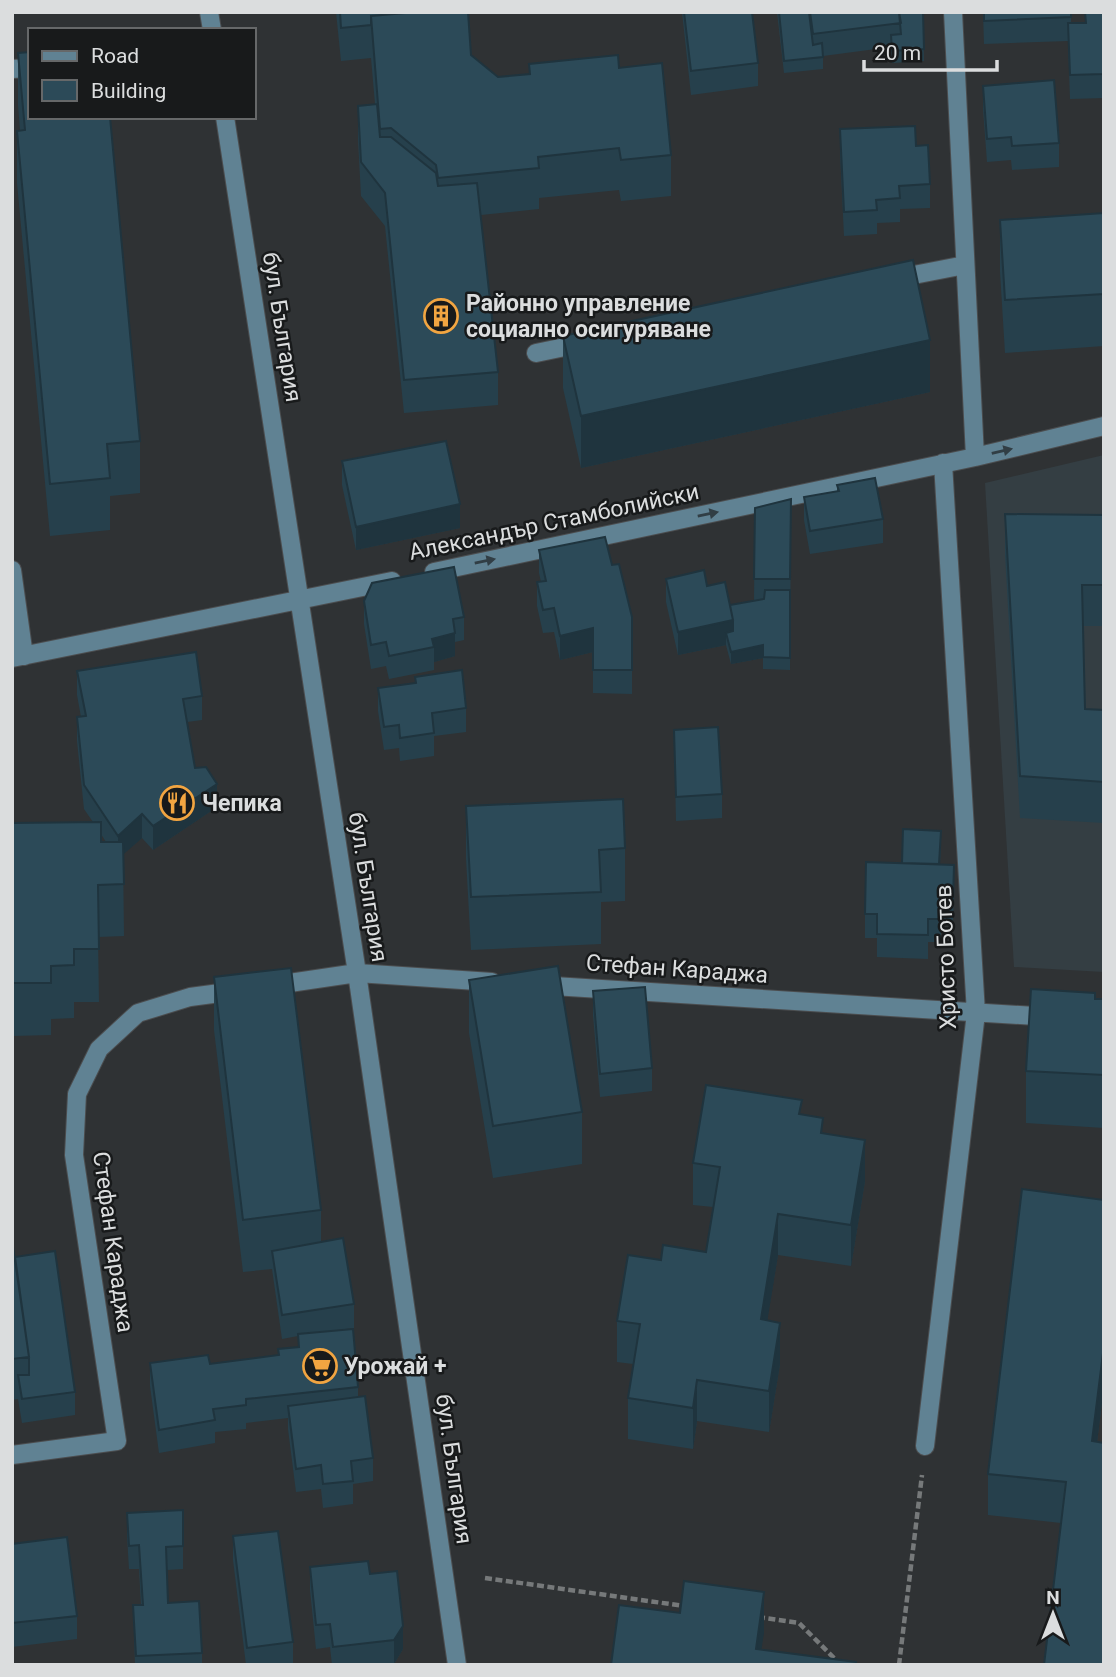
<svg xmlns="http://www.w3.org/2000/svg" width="1116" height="1677" viewBox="0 0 1116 1677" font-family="Roboto,sans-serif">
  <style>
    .built { fill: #343e43 }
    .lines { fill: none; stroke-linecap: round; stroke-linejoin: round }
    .minor-casing { stroke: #4b4d4f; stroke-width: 20 }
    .path { stroke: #76797a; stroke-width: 4.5; stroke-dasharray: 7 3.5; stroke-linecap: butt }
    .minor { stroke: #608293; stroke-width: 18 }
    .wall { fill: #26404c; fill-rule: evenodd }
    .shaded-wall { fill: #1f343e }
    .building { fill: #2c4a58; stroke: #1f343e; stroke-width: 2 }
    .oneway { fill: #313e45 }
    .labels { text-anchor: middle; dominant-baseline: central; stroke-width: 5; stroke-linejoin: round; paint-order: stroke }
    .poi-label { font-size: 23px; font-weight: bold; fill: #dbddde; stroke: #181a1b; text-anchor: start }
    .street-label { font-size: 23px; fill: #dbddde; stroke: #181a1b }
  </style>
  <rect width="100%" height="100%" fill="#2f3234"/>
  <path class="built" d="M1104 455V972L1014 967 985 483Z"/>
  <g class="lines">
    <g class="minor-casing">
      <path id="minor" d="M209 12 212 30
        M953 12 975 457
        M12 69 30 68
        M225 117 357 973 457 1665
        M893 279 965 265
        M536 353 584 343
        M12 570 24 656
        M434 572 975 457 1104 426
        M12 658 392 581
        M537 985 1051 1017
        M269 986 357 973 492 982
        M925 1446 976 1013 943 463
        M12 1455 117 1441 74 1155 77 1094 99 1049 138 1013 190 997 235 991"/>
    </g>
    <path class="path" d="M485 1578 684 1606
      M758 1617 799 1623 841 1665
      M899 1665 922 1475"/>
    <use href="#minor" class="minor"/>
  </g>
  <path class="wall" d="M336 12H468L471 55 498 77 529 74V64L619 68 671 155V196L621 201 619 190 539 198V209L481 215 498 372V405L404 413 385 226 361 196 358 139V106L375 104 371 58 341 61Z
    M682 12H752L758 63V86L691 95Z
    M777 12H923L924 61 892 63 891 47 823 56V69L784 73Z
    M983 12H1071V23H1085L1104 12V98L1070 99 1068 41 984 44Z
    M18 53 140 441V493L110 496V530L50 536 17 183V131L20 130 18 105Z
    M983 86 1059 143V167L1012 170 1011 160 987 162 983 109Z
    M840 129 916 146 930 184V208L900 209V222L877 223V234L844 236 840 153Z
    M1104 213V346L1005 353 1000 272V220Z
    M563 336 930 392 581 468 563 388Z
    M342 461 460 528 356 550 342 485Z
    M837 485 883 519V543L810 554 804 520V497L837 491Z
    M791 499 790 670 763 669V658L731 664 726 645 678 655 666 602V579L707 586 730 605 754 601 755 508Z
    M1005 514 1104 515V626H1083L1085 709 1104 710V823L1020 818 1005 555Z
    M539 550 612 565 632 617V694L593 693V652L560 660 554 632 543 633 537 606V582H541L539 573Z
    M364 601 464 617V640L455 642V656L434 662V670L389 679 386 666 371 669 364 624Z
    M77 671 202 696V720L187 722 195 768 217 807 153 850 142 838 123 854 124 936 98 937 99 1002H74V1018L51 1019V1035L12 1036V823L93 822 84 809 77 741V717H81L77 695ZM101 834 106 842H101Z
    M378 688 466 708V732L434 736V756L400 761 399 748 384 750 378 711Z
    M674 730 722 794V818L676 821Z
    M466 806 625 848V901L601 902V944L471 950 466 858Z
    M941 843 940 864 954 888 953 923H941V942H928V959L877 957V938H865V914L902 863Z
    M214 977 321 1210V1242L354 1304V1328L337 1330 358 1387V1397L373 1458V1481L353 1484V1504L323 1508 321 1489 296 1492 288 1429V1418L246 1423V1429L215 1432V1443L159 1453 150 1386V1363L210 1364 278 1356 298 1347V1336L282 1339 272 1269 243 1272 214 1030Z
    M469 980 582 1112V1164L493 1178 469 1033Z
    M593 991 652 1068V1091L600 1097 593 1015Z
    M1095 999H1104V1128L1026 1123V1071Z
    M802 1115 823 1133 865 1181 851 1266 778 1255 767 1320 780 1364 769 1432 697 1421 693 1449 628 1439V1398L633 1364 617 1362V1321L661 1260 706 1252 713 1207 693 1205V1163Z
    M12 1240 15 1257 75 1392V1415L22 1423 18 1399 12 1400Z
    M1104 1386 1097 1442 1061 1523 988 1515V1474Z
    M183 1510V1569L167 1570 168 1603 202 1653V1665H135L133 1605H141L139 1569H129L127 1536V1513Z
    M233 1536 293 1642V1665H246L233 1560Z
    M12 1544 77 1616V1639L12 1647Z
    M310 1567 370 1574 403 1649 394 1664 383 1665H332L330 1647 316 1649 310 1590Z"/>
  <path class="shaded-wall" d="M930 340V392L581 468V416Z
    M460 504V528L356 550V527Z
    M733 620V643L726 633V645L678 655V632Z
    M593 628V652L560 660V636Z
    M455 633V656L434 662V647L432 639Z
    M763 645V658L731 664V652Z
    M217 784V807L153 850V826Z
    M142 814V838L118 859V836Z
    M865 1140V1181L851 1266V1225Z
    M778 1214V1255L761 1360V1319Z
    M780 1323V1364L769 1432V1391Z
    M1104 1345V1386L1092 1483V1441Z
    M697 1380V1421L693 1449V1408Z
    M764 1592V1633L759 1665 756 1649Z
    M403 1626V1649L394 1664V1640Z"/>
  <path class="building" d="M340 12H417L371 16V25L341 28Z
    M417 12H468L471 55 498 77 530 74 529 64 618 55 619 68 662 63 671 155 621 160 619 148 538 157 539 168 438 178 436 165 391 128 380 129 371 16Z
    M684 12H752L758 63 691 71Z
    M779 12H809L813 45 822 43 823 57 784 61Z
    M810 12H899L901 23 813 34Z
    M899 12H923L924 49 892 51 891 35 901 34Z
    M984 12H1071V17L984 21Z
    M1085 12H1104V74L1070 75 1068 23H1086Z
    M30 52V117H110L140 441 107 444 110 478 50 484 17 131 25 130 18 53Z
    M1054 80 1059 143 1012 146 1011 137 987 139 983 86Z
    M377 104 380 137H391L436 173 438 186 477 183 498 372 404 380 385 193 361 162 358 106Z
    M915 126 916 146 928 145 930 184 899 186 900 198 876 200 877 210 844 212 840 129Z
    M1104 213V294L1005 300 1000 220Z
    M913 260 930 340 581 416 563 336Z
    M446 441 460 504 356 527 342 461Z
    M875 478 883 519 810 531 804 497 839 491 837 485Z
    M791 499 790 579H754L755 508Z
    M1005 514 1104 515V585H1082L1085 709 1104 710V782L1020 776Z
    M605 537 612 565 619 564 632 617V670H593V628L560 636 554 608 543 610 537 582 546 581 539 550Z
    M454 567 464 617 453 619 455 633 432 639 434 647 389 656 386 642 371 645 364 601 372 583Z
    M704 570 707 586 725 582 733 620 678 632 666 579Z
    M765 590H790V658L763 657V645L731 652 726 633 733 631V620L730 605 764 599Z
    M196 652 202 696 183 699 195 768 206 767 217 784 153 826 142 814 118 836 84 785 77 717 86 716 77 671Z
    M462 670 466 708 432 713 434 733 400 738 399 725 384 727 378 688 416 683 415 677Z
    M718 727 722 794 676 797 674 730Z
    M623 799 625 848 599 850 601 892 471 897 466 806Z
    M101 822V842H123L124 884 98 885 99 949H74V965L51 966V983H12V823Z
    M903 829 941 831 939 864 902 863Z
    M866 862 954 865 953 900H941V919H928V935L877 934V914H865Z
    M558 966 582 1112 493 1126 469 980Z
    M291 968 321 1210 243 1220 214 977Z
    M645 987 652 1068 600 1074 593 991Z
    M1031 989 1095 993V999H1104V1075L1026 1071Z
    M706 1085 802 1100 799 1114 823 1118 821 1133 865 1140 851 1225 778 1214 761 1319 780 1323 769 1391 697 1380 693 1408 628 1398 640 1324 617 1321 628 1255 661 1260 663 1245 706 1252 720 1167 693 1163Z
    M1022 1189 1104 1200V1345L1092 1441 1104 1443V1665H1044L1066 1482 988 1474Z
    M343 1238 354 1304 282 1315 272 1251Z
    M12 1240 29 1357 12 1359Z
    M55 1251 75 1392 22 1399 18 1375H29V1357L15 1257Z
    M353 1329 358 1387 246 1399V1405L213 1409 215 1420 159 1430 150 1363 208 1355 210 1364 279 1355 278 1349 299 1347 298 1334Z
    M365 1396 373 1458 351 1461 353 1481 323 1484 321 1465 296 1469 288 1406Z
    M183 1510V1546L166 1547 168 1603 199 1601 202 1653 136 1656 133 1605H143L139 1545 129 1546 127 1513Z
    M278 1531 293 1642 247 1648 233 1536Z
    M67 1537 77 1616 12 1623V1544Z
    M368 1561 370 1574 397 1571 403 1626 394 1640 333 1647 330 1624 316 1625 310 1567Z
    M684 1581 764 1592 756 1649 856 1662V1665H611L619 1605 680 1613Z"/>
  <defs><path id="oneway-solid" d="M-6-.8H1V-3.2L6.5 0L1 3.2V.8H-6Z" transform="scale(1.75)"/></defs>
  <g class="oneway">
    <use href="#oneway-solid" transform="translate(1002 451) rotate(-13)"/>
    <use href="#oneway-solid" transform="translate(708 514) rotate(-12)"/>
    <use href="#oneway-solid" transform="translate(485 561) rotate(-12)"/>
  </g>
  <defs>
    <g id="building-ring" transform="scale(1.75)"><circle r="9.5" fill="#181a1b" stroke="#f2a541" stroke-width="1.5"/><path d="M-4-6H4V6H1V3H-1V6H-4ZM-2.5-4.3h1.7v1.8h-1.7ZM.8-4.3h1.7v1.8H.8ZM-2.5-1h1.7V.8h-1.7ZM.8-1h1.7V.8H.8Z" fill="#f2a541"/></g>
    <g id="restaurant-ring" transform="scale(1.75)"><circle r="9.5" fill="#181a1b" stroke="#f2a541" stroke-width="1.5"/><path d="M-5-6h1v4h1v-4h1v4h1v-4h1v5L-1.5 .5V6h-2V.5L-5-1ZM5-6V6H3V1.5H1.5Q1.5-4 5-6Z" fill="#f2a541"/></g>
    <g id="supermarket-ring" transform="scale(1.75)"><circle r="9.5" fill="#181a1b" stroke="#f2a541" stroke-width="1.5"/><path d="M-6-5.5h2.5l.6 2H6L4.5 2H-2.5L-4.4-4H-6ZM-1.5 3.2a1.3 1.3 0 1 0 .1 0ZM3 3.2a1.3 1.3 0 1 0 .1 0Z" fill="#f2a541"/></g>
  </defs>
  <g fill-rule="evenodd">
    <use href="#building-ring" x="441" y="316"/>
    <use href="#restaurant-ring" x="177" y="803"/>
    <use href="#supermarket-ring" x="320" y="1366"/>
  </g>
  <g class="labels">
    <g class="poi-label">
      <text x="466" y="303">Районно управление<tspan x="466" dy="26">социално осигуряване</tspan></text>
      <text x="202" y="803">Чепика</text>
      <text x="344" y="1366">Урожай +</text>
    </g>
    <g class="street-label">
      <text transform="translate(282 327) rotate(81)">бул. България</text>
      <text transform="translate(554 522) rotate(-12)">Александър Стамболийски</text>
      <text transform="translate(368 887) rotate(81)">бул. България</text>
      <text transform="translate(946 957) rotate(-92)">Христо Ботев</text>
      <text transform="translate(677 969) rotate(4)">Стефан Караджа</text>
      <text transform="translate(113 1242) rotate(82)">Стефан Караджа</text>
      <text transform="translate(454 1469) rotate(82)">бул. България</text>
    </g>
  </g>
  <rect width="1116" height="1677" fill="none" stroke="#dbddde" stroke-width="28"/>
  <rect x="28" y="28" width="228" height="91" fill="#181a1b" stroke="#666869" stroke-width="2"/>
  <rect x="42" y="51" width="35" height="10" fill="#608293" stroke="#666869" stroke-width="2"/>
  <text x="91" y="63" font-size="21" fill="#dbddde">Road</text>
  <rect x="42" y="80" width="35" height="21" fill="#2c4a58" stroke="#666869" stroke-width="2"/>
  <text x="91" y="98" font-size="21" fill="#dbddde">Building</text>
  <g transform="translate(1053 1614)" stroke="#181a1b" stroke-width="5" paint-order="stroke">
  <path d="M0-5L12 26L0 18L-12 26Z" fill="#dbddde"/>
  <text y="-10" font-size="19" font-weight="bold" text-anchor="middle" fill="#dbddde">N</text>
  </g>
  <path d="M864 60v10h133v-10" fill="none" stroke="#dbddde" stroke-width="3.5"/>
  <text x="874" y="60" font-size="21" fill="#dbddde" stroke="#181a1b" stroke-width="5" paint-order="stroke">20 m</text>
</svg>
